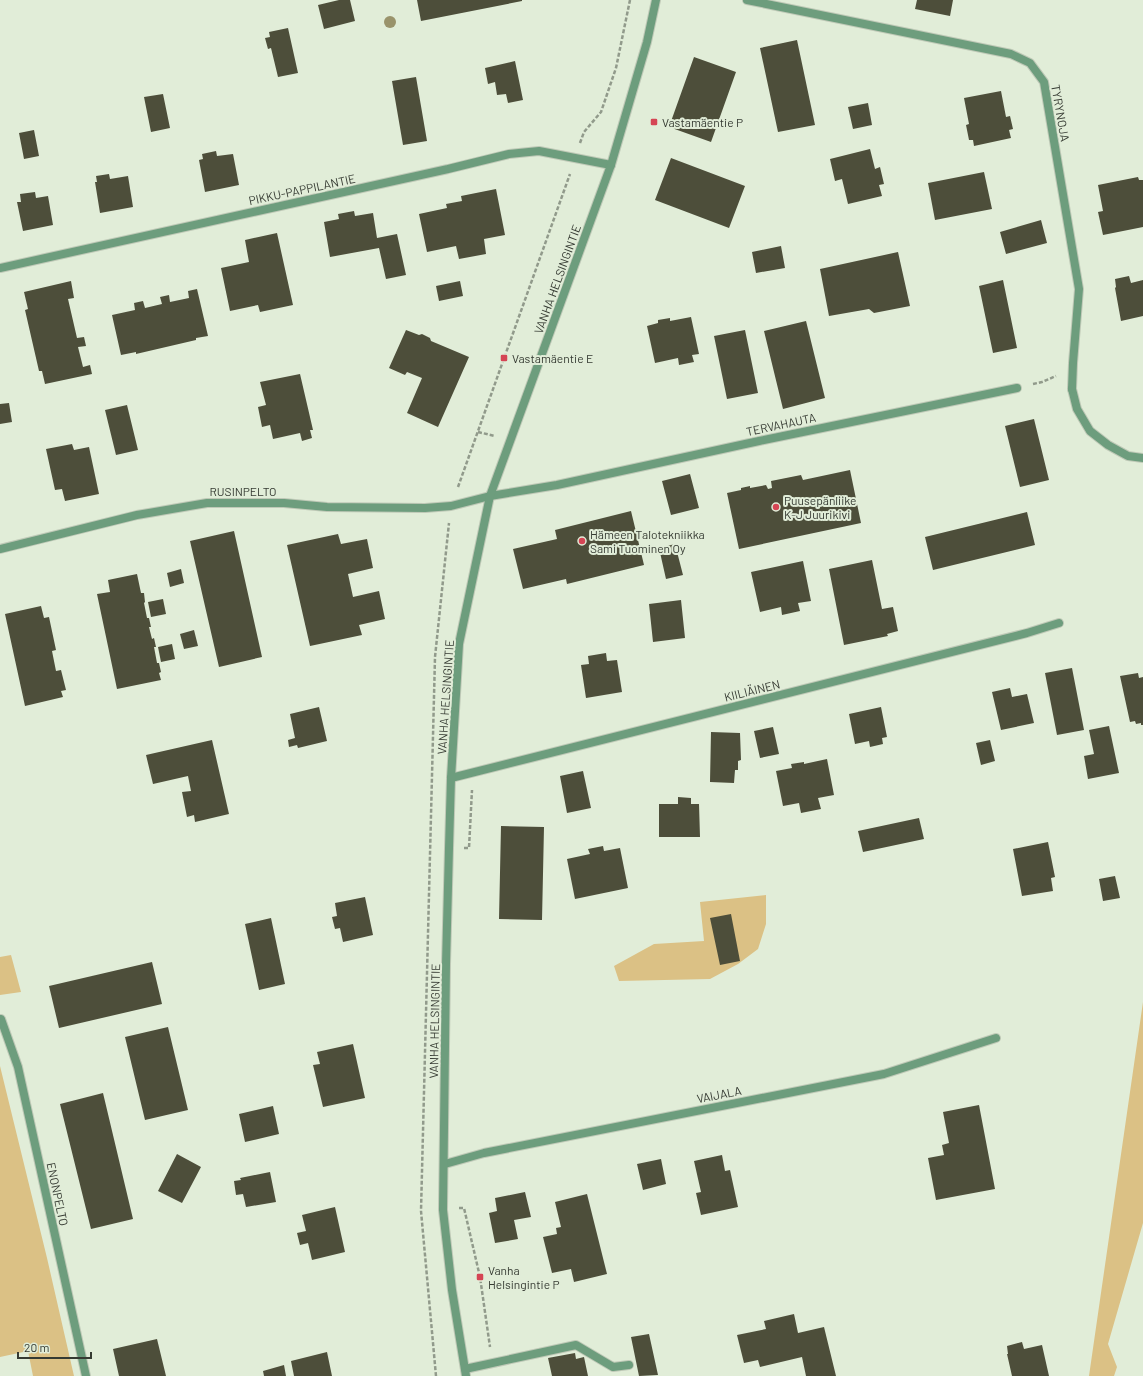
<svg xmlns="http://www.w3.org/2000/svg" width="1143" height="1376" viewBox="0 0 1143 1376" font-family="Barlow,sans-serif">
  <style>
    .green { fill: #dbc185 }
    .building { fill: #4d4e3a }
    .lines { fill: none; stroke-linecap: round; stroke-linejoin: round }
    .service-casing { stroke: #bfc9b7; stroke-width: 10 }
    .minor-casing { stroke: #bfc9b7; stroke-width: 10 }
    .tertiary-casing { stroke: #bfc9b7; stroke-width: 10 }
    .path { stroke: #919a8b; stroke-width: 2.5; stroke-dasharray: 4 2; stroke-linecap: butt }
    .service { stroke: #6d9d7d; stroke-width: 8 }
    .minor { stroke: #6d9d7d; stroke-width: 8 }
    .tertiary { stroke: #6d9d7d; stroke-width: 8 }
    .tree { fill: #99936b }
    .poi-dot { fill: #d54554; stroke: #e1edd8; stroke-width: 1.5 }
    .labels { text-anchor: middle; dominant-baseline: central; stroke-width: 4; stroke-linejoin: round; paint-order: stroke }
    .street-label { font-size: 12px; fill: #353a32; stroke: #e1edd8 }
    .poi-label { font-size: 12px; fill: #353a32; stroke: #e1edd8; text-anchor: start }
  </style>
  <rect width="100%" height="100%" fill="#e1edd8"/>
  <path class="green" d="M766 895V924L758 949 738 964 710 979 619 981 614 966 654 944 704 941 700 902Z
    M11 955 21 992 0 995V957Z
    M1143 1002V1223L1108 1344 1117 1367 1114 1376H1089Z
    M0 1066 47 1258 74 1376H33L28 1351 0 1357Z"/>
  <path class="building" d="M339 0H350L355 21 324 29 318 5Z
    M417 0H522V1L421 21Z
    M917 0H953L950 16 915 9Z
    M288 28 298 73 278 77 271 48 268 49 265 38 270 37 269 32Z
    M797 40 815 125 778 132 760 48Z
    M694 57 736 72 711 142 669 127Z
    M515 61 523 100 508 103 506 94 497 95 495 82 488 84 485 68Z
    M416 77 427 141 403 145 392 81Z
    M1001 91 1006 117 1010 116 1013 129 1009 130 1011 138 974 146 973 140H969L966 125 969 124 964 98Z
    M163 94 170 128 151 132 144 97Z
    M868 103 872 125 853 129 848 107Z
    M34 130 39 156 24 159 19 133Z
    M870 149 875 169 880 167 884 184 879 185 882 196 848 204 842 179 835 181 830 159Z
    M216 151 217 156 233 154 239 185 205 192 199 160 203 159 202 154Z
    M671 158 745 186 729 228 655 200Z
    M984 172 992 209 935 220 928 183Z
    M109 174 110 179 128 176 133 207 100 213 95 182H97L96 176Z
    M1138 177 1139 180H1143V227L1103 235 1098 212 1103 211 1098 185Z
    M496 189 505 235 484 239 486 254 459 259 456 246 427 252 419 214 447 208 446 204 462 201 461 196Z
    M35 192 36 198 48 196 53 225 23 231 17 202H21L20 194Z
    M354 211 355 216 373 213 377 238 397 234 406 275 386 279 379 248 330 257 324 222 339 219 338 214Z
    M1041 220 1047 243 1006 254 1000 232Z
    M277 233 293 305 260 312 258 305 230 311 221 268 249 262 245 240Z
    M781 246 785 268 756 273 752 252Z
    M898 252 910 306 874 313 869 309 829 316 820 269Z
    M1129 276 1131 283 1143 280V316L1121 321 1115 288 1116 287 1115 279Z
    M1003 280 1017 348 993 353 979 286Z
    M71 281 74 298 68 299 77 338 84 337 86 346 78 347 83 367 90 365 92 374 45 384 42 371H39L25 310 28 309 24 292Z
    M460 281 463 296 439 301 436 286Z
    M197 289 208 336 196 338V340L136 354V352L121 355 112 315 135 310 134 303 143 301 145 308 162 304 160 297 169 295 170 302 189 298 188 291Z
    M691 317 699 354 692 355 694 362 679 365 678 358 655 363 647 326 658 323V320L670 318V321Z
    M806 321 825 398 783 409 764 331Z
    M406 330 419 335 422 334 430 338 431 341 469 357 438 427 407 413 422 378 407 372 405 375 389 368Z
    M745 330 758 393 727 399 714 336Z
    M300 374 313 430H310L312 438 302 441 300 433 273 439 270 425 262 427 258 407 266 405 260 382Z
    M9 403 12 422 0 424V404Z
    M127 405 138 450 116 455 105 410Z
    M1034 419 1049 480 1020 487 1005 426Z
    M72 444 74 450 89 447 99 494 65 501 62 489 55 490 46 449Z
    M850 470 861 523 739 549 727 493 741 490V488L750 486V488L766 485 768 489 772 488 771 481 801 475 803 480Z
    M690 474 699 508 671 515 662 481Z
    M631 511 644 565 567 584 566 579 523 589 513 549 557 539 555 530Z
    M1027 512 1035 545 933 570 925 537Z
    M234 531 262 657 219 667 190 541Z
    M338 534 341 544 367 539 373 568 348 574 353 597 379 591 385 619 359 625 362 635 310 646 287 545Z
    M675 544 683 575 666 579 659 548Z
    M872 560 882 609 893 607 898 631 887 634 888 636 844 645 829 569Z
    M803 561 811 601 798 603 800 611 782 615 781 607 760 612 751 572Z
    M181 569 184 583 170 587 167 573Z
    M137 574 141 593H144L145 602 144 603 147 618H149L151 627H149L152 639 154 638 156 647H154L157 663H159L161 672 159 673 161 680 117 689 97 594 110 592 108 580Z
    M163 599 166 614 151 617 148 602Z
    M681 600 685 638 653 642 649 604Z
    M41 606 44 618 49 617 56 650 52 651 56 671 61 670 66 690 61 691 63 697 25 706 5 614Z
    M194 630 198 646 184 649 180 634Z
    M172 644 175 659 161 662 158 647Z
    M606 653 607 661 617 660 622 692 586 698 581 665 589 664 588 656Z
    M1072 668 1084 730 1057 735 1045 673Z
    M1138 673 1139 678 1143 677V725H1141V723L1136 724 1135 721 1130 722 1120 676Z
    M1010 688 1012 697 1027 694 1034 723 1001 730 992 692Z
    M319 707 327 741 298 748 297 745 289 747 288 740 295 738 290 714Z
    M881 707 887 737 882 738 883 744 870 747 869 741 855 744 849 714Z
    M1109 726 1119 773 1088 779 1084 756 1094 754 1089 730Z
    M773 727 779 754 760 758 754 731Z
    M711 732 740 733 741 760 738 761V770H735L734 783 710 782Z
    M212 740 229 814 195 822 194 815 187 817 182 792 191 791 188 776 153 784 146 755Z
    M990 740 995 761 981 765 976 743Z
    M827 759 834 795 818 798 821 809 801 813 799 803 783 806 776 771 792 768 791 764 804 762V764Z
    M583 771 591 808 567 813 560 776Z
    M678 797 691 798V804H699L700 837H659V804H678Z
    M919 818 924 839 863 852 858 831Z
    M501 826 544 827 542 920 499 919Z
    M1048 842 1055 877 1051 878 1053 891 1022 896 1013 849Z
    M603 846 604 851 620 848 628 888 575 899 567 859 590 854 588 849Z
    M1115 876 1120 898 1103 901 1099 879Z
    M365 897 373 935 343 942 340 928 335 929 332 917 337 916 335 903Z
    M731 914 740 961 720 965 710 918Z
    M271 918 285 984 259 990 245 924Z
    M152 962 162 1004 59 1028 49 986Z
    M168 1027 188 1110 145 1120 125 1037Z
    M353 1044 365 1098 323 1107 313 1065 320 1064 317 1052Z
    M103 1093 133 1219 91 1229 60 1104Z
    M979 1105 995 1189 936 1200 928 1158 944 1155 942 1145 949 1143 943 1112Z
    M273 1106 279 1134 245 1142 239 1114Z
    M177 1154 201 1167 182 1203 158 1191Z
    M722 1155 725 1171 730 1170 738 1207 701 1215 696 1193 701 1192 694 1161Z
    M661 1159 666 1184 643 1190 637 1164Z
    M270 1172 276 1202 246 1207 243 1194 236 1195 234 1181 241 1180 240 1178Z
    M525 1192 531 1217 514 1220 518 1239 495 1243 489 1213 497 1211 495 1198Z
    M587 1194 607 1274 574 1282 571 1269 552 1273 543 1237 557 1234 556 1228 561 1227 555 1202Z
    M335 1207 345 1252 312 1260 308 1243 300 1245 297 1233 306 1231 302 1215Z
    M794 1314 798 1333 824 1327 836 1376H806L802 1357 760 1367 758 1360 744 1363 737 1335 766 1329 764 1321Z
    M649 1334 658 1375 639 1376 631 1337Z
    M157 1339 166 1376H119L113 1349Z
    M1022 1342 1024 1349 1042 1345 1049 1376H1012L1007 1354H1008L1007 1346Z
    M327 1352 332 1376H294L291 1361Z
    M575 1353 576 1359 584 1357 588 1376H552L548 1358Z
    M284 1365 286 1376H264L263 1371Z"/>
  <g class="lines">
    <g class="service-casing">
      <path id="service" d="M1072 389 1077 409 1090 431 1108 445 1128 456 1143 458
        M465 1369 576 1345 613 1367 629 1365"/>
    </g>
    <g class="minor-casing">
      <path id="minor" d="M747 0 1011 54 1030 63 1044 82 1079 289 1073 363 1072 389
        M0 268 448 169 509 154 539 151 611 165
        M0 549 137 515 207 503H284L327 507 425 508 451 506 490 496 557 485 759 441 1017 388
        M451 778 1027 633 1059 623
        M1 1019 18 1067 86 1376
        M445 1164 484 1153 884 1074 996 1038"/>
    </g>
    <g class="tertiary-casing">
      <path id="tertiary" d="M466 1376 452 1290 443 1210 446 964 449 848 451 778 459 644 490 496 611 165 647 42 656 0"/>
    </g>
    <path class="path" d="M580 143 584 132 601 112 616 68 630 0
      M1033 384 1042 382 1056 376
      M478 432 495 436
      M458 487 570 174
      M464 848H469L472 790
      M459 1208H464L480 1277 490 1347
      M436 1376 421 1211 435 657 449 523"/>
    <use href="#service" class="service"/>
    <use href="#minor" class="minor"/>
    <use href="#tertiary" class="tertiary"/>
  </g>
  <circle class="tree" cx="390" cy="22" r="6"/>
  <g class="poi-dot">
    <rect x="650" y="118" width="8" height="8" rx="2"/>
    <rect x="500" y="354" width="8" height="8" rx="2"/>
    <circle cx="776" cy="507" r="4"/>
    <circle cx="582" cy="541" r="4"/>
    <rect x="476" y="1273" width="8" height="8" rx="2"/>
  </g>
  <g class="labels">
    <g class="street-label">
      <text transform="translate(1061 113) rotate(80)">TYRYNOJA</text>
      <text transform="translate(302 189) rotate(-12)">PIKKU-PAPPILANTIE</text>
      <text transform="translate(557 279) rotate(-70)">VANHA HELSINGINTIE</text>
      <text transform="translate(781 424) rotate(-12)">TERVAHAUTA</text>
      <text x="243" y="491">RUSINPELTO</text>
      <text transform="translate(752 690) rotate(-14)">KIILIÄINEN</text>
      <text transform="translate(445 697) rotate(-86)">VANHA HELSINGINTIE</text>
      <text transform="translate(434 1021) rotate(-89)">VANHA HELSINGINTIE</text>
      <text transform="translate(719 1094) rotate(-11)">VAIJALA</text>
      <text transform="translate(58 1194) rotate(78)">ENONPELTO</text>
    </g>
    <g class="poi-label">
      <text x="662" y="122">Vastamäentie P</text>
      <text x="512" y="358">Vastamäentie E</text>
      <text x="784" y="500">Puusepänliike<tspan x="784" dy="14">K-J Juurikivi</tspan></text>
      <text x="590" y="534">Hämeen Talotekniikka<tspan x="590" dy="14">Sami Tuominen Oy</tspan></text>
      <text x="488" y="1270">Vanha<tspan x="488" dy="14">Helsingintie P</tspan></text>
    </g>
  </g>
  <path d="M18 1352v6h73v-6" fill="none" stroke="#353a32" stroke-width="2"/>
  <text x="24" y="1352" font-size="12" fill="#353a32" stroke="#e1edd8" stroke-width="3" paint-order="stroke">20 m</text>
</svg>
